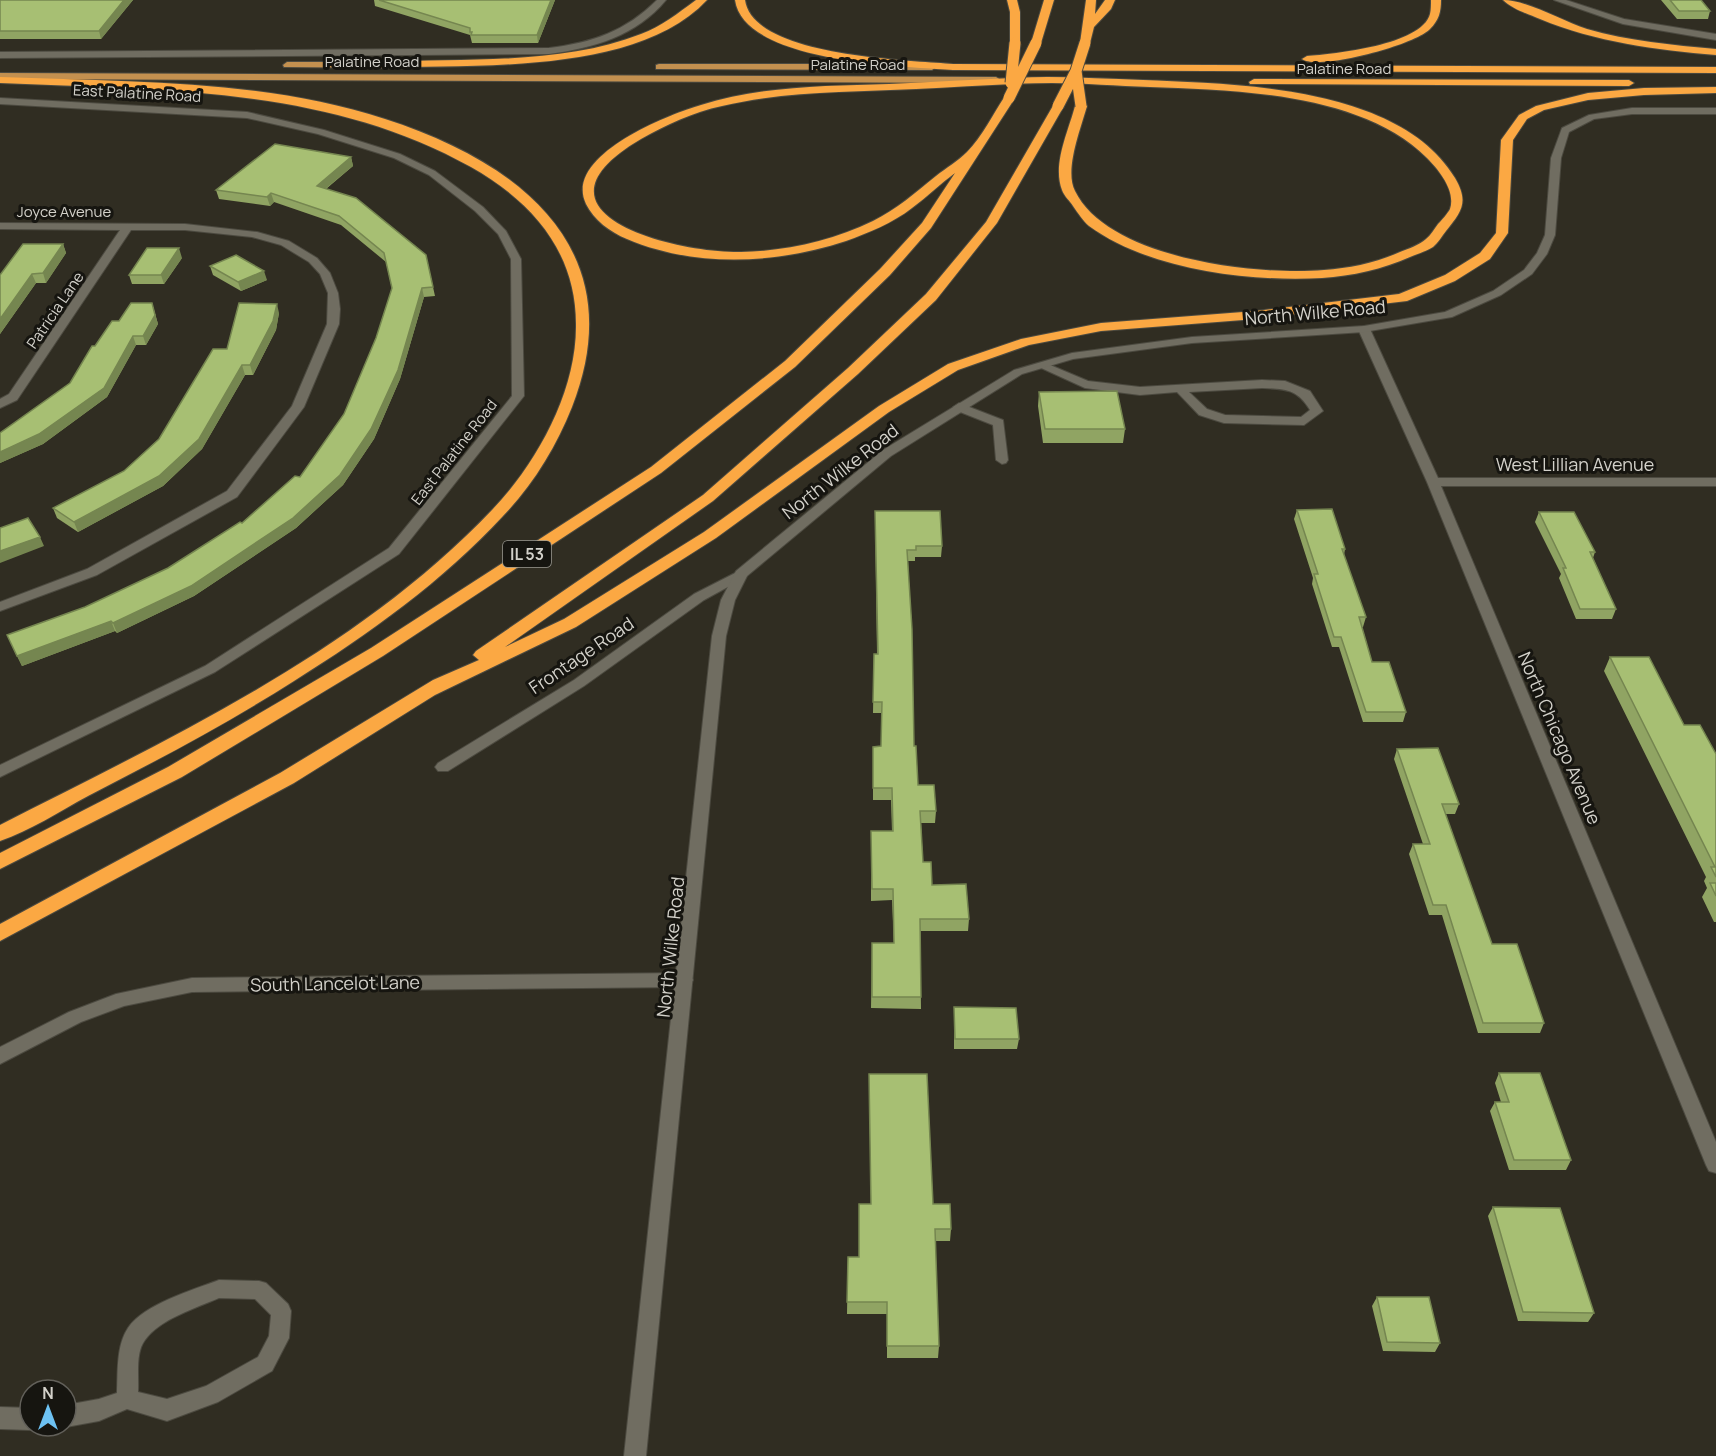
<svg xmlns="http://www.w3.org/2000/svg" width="1716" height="1456" viewBox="0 0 1716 1456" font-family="Manrope,sans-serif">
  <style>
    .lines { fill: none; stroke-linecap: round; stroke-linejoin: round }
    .lane-casing { stroke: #4c4a40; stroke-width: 2 }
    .street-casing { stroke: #4c4a40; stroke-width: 2 }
    .secondary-casing { stroke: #4c4a40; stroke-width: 2 }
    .primary-casing { stroke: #4c4a40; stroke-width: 2 }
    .highway-casing { stroke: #4c4a40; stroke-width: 2 }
    .lane { fill: #706d61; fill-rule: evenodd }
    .street { fill: #706d61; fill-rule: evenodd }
    .secondary { fill: #706d61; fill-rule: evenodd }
    .primary { fill: #c3904f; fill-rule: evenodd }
    .highway { fill: #fba843; fill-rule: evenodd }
    .highway-bridge-casing { stroke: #4c4a40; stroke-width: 13; stroke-linecap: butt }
    .highway-bridge { stroke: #fba843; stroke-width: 11 }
    .wall { fill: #90a463 }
    .shaded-wall { fill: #758650 }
    .building { fill: #a7bf73; stroke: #758650; stroke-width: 1.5 }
    .labels { text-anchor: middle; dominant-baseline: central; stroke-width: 6; stroke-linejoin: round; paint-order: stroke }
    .far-street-label { font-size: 15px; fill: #d3d1ca; stroke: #161510 }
    .shield { fill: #161510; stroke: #9a9992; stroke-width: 1.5 }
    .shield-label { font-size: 16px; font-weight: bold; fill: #d3d1ca }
    .street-label { font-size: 18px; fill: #d3d1ca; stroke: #161510 }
  </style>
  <rect width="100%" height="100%" fill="#302d22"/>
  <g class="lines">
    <g class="lane-casing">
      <path id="lane" d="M1043 362 1088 381 1140 387 1262 380 1285 381 1310 391 1323 411 1304 425 1224 423 1199 415 1177 392 1140 395 1085 388 1039 367 1037 365ZM1262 388C1286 389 1297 389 1310 410L1301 417 1225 415 1207 409 1189 392Z
        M959 403 1003 420 1008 460 1006 463 1002 464 996 460 993 425 955 410 953 407Z"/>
    </g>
    <g class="street-casing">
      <path id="street" d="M657 0H666C636 36 594 48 549 54L0 58V52L549 48C592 43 626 31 657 0Z
        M0 98 247 112 324 130 400 154 435 171 483 207 506 231 521 259 524 396 399 554 215 672 0 777V765L205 666 389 548 512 396 511 259 498 234 475 211 429 175 394 158 318 134 247 118 0 104Z
        M0 223 185 224 257 232 289 241 317 258 330 273 338 293 340 309 339 324 304 407 237 497 97 575 0 611V602L87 569 227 491 292 406 327 324 328 293 320 274 309 262 281 245 252 237 185 230H131L17 400 0 408V399L9 394 120 230 0 229Z
        M1364 326 1370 329 1438 478H1716V486H1441L1716 1142V1173L1709 1171 1706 1165 1427 482 1358 329Z
        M741 570 748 574 746 577 704 600 584 686 448 771H438L435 767 438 763 574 680 694 594Z
        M684 973 690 975 693 980 690 985 684 987 192 992 124 1006 81 1022 0 1064V1047L69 1012 116 994 192 978Z
        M219 1280 259 1281 266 1283 288 1304 291 1311 289 1338 272 1371 218 1402 167 1421 127 1409 99 1421 66 1427 65 1426 66 1405 99 1399 117 1393C118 1372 116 1346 128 1328 144 1304 193 1290 219 1280ZM219 1298 255 1299 271 1315 269 1336 258 1357 206 1386 167 1399 138 1392C139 1377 135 1353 145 1340 160 1319 196 1308 219 1298Z
        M0 1407 30 1408V1426H38L30 1430 0 1429Z"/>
    </g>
    <g class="secondary-casing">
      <path id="secondary" d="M1554 0H1566L1624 19 1716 34V40L1623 24Z
        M1632 108H1716V114H1632L1594 119 1569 132 1561 158 1555 235 1547 254 1532 274 1501 295 1452 317 1364 332 1192 343 1073 359 1022 374 891 456 747 576 735 600 726 636 646 1456H624L712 636 721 600 736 571 883 450 1014 370 1072 353 1192 337 1364 326 1445 312 1493 291 1524 270 1537 253 1545 235 1551 158 1562 128 1589 115Z"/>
    </g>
    <g class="primary-casing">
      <path id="primary" d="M287 62H395L399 65 395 68 284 67 283 65Z
        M659 64H932L936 67 932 70 656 69V65Z
        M0 73 996 77 1001 80 996 83 0 79Z"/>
    </g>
    <g class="highway-casing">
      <path id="highway" d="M696 0H707C637 75 476 64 381 68L376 65 381 62C465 58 562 65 641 34 661 27 678 13 696 0Z
        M735 0H745C753 57 909 60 953 64L1716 67V73L953 70C905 66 744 63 735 0Z
        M1007 0H1017L1020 12V43L1015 46 1010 43V12Z
        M1044 0H1054L1041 43 1036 46 1031 43Z
        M1086 0H1096L1095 14 1105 0H1115L1111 9 1094 27 1090 43 1085 46 1080 43Z
        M1431 0H1441C1441 12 1439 20 1430 29 1415 45 1318 71 1302 59L1307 56C1334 54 1422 45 1430 14 1431 10 1431 4 1431 0Z
        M1503 0C1527 0 1562 21 1587 29 1629 41 1672 45 1716 49V55C1656 50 1596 42 1540 19 1528 14 1512 9 1503 0Z
        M0 77C128 82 262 79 385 119 522 163 633 251 572 407 556 447 533 485 503 516 443 581 369 634 294 681 228 723 158 760 88 796 60 811 30 831 0 841V825C172 737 357 652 492 510 537 463 577 391 576 324 576 251 531 201 471 167 327 86 160 90 0 83Z
        M1047 77C1079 77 1111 79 1143 80 1237 84 1400 86 1455 178 1469 202 1462 211 1446 231 1442 236 1438 243 1433 247 1427 251 1417 254 1410 257 1383 269 1352 276 1322 278 1250 282 1149 270 1089 226 1083 221 1078 213 1073 206 1070 201 1064 196 1062 190 1052 164 1069 130 1075 106L1081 103 1087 106C1081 128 1064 170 1075 191 1108 259 1258 276 1324 270 1350 268 1376 263 1400 252 1408 249 1419 245 1426 239 1431 235 1434 229 1438 224 1441 221 1448 213 1450 209 1456 191 1439 170 1427 158 1362 93 1236 90 1150 87 1117 86 1085 83 1052 83 1007 83 961 87 916 89 851 92 785 91 722 106 693 112 666 125 641 139 515 213 674 253 741 252 786 251 832 241 873 221 897 209 915 193 936 176 946 168 958 161 967 152 982 137 993 114 1005 96L1009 95 1015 98 931 228 890 275 795 367 661 473 383 656 182 777 0 869V853L168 767 371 648 651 467 785 361 880 269 922 223 955 173C940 184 927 197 912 208 893 223 868 233 846 241 777 264 695 268 627 239 610 232 594 220 586 204 563 156 667 115 701 105 761 86 826 86 889 84 942 82 994 78 1047 77Z
        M1254 79 1629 80 1634 83 1629 86 1250 84 1249 82Z
        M1716 87V93L1644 95 1588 100 1544 110 1527 119 1513 140 1508 233 1490 259 1455 281 1407 301 1256 319 1101 331 1029 345 958 370 889 412 716 538 576 627 435 695 294 783 0 941V924L280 773 433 680 479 660 473 655 476 651 703 495 848 368 926 294 986 222 1054 104H1062L1064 106 997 223 936 300 858 374 713 501 505 647 564 619 704 532 879 406 948 364 1021 339 1101 323 1256 311 1399 294 1445 275 1480 253 1496 233 1501 140 1519 115 1536 106 1588 93 1644 88Z"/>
    </g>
    <use href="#lane" class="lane"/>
    <use href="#street" class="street"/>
    <use href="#secondary" class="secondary"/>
    <use href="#primary" class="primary"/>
    <use href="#highway" class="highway"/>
    <g class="highway-bridge-casing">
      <path id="highway-bridge" d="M1076 71 1081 106
        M1011 83 1015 43
        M1009 98 1036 43
        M1058 106 1076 71 1085 43"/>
    </g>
    <use href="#highway-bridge" class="highway-bridge"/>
  </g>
  <path class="wall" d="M0 0H133L101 39H0Z
    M374 0H555L538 43H472L470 35 375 6Z
    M1661 0H1701L1710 11 1708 19H1677Z
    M351 157 353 166 326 189 433 287 435 296 424 297 400 379 374 439 343 485 296 528 194 596 117 633 115 631 22 666 7 635 85 607 168 568 242 523 300 477 344 414 376 338 392 289 386 262 341 225 274 202 270 206 219 199 216 190Z
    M63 244 66 253 46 283H36L0 334V275Z
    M182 258 164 284H132L129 275Z
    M210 266 267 280 241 291 213 275Z
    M152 303 158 324 146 345H136L107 397 43 444 0 463V433L70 383 119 321Z
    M279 313 276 330 253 375H245L202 449 163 486 78 532 57 518 53 508 124 471 159 439 227 349Z
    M1039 392 1125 429 1123 443H1043L1038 406Z
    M1297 510 1345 549 1344 555 1366 617 1363 627H1362L1372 662 1406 712 1403 722H1363L1339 647H1332L1312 584 1313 578 1294 519Z
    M875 511 942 546 941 557H915V561H908L914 746 918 785 936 811 935 823H921L923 862 932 885 969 919 968 931H920L921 1009 871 1008 872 943H894L892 900 871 901V831H892L891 800H873V747L881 746V713H873L874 654H877Z
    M1539 512 1595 552 1593 558 1616 609 1612 619H1576L1559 578 1561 574 1535 522Z
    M1610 657 1716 754V922H1714L1702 897 1707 888 1704 881 1706 877 1604 671Z
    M1397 749 1459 804 1455 814H1445L1492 944 1544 1023 1540 1033H1478L1442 915H1429L1409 854 1413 844H1423L1394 759Z
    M954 1007 1019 1039 1017 1049H954Z
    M1499 1073 1571 1160 1566 1170H1509L1490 1111 1495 1102H1501L1495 1083Z
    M933 1204 951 1229 950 1241H935L939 1346 938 1358H887V1314H847L848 1257H859Z
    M1493 1207 1594 1313 1588 1322 1518 1321 1488 1216Z
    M1377 1297 1440 1343 1435 1352 1383 1351 1372 1306Z"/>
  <path class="shaded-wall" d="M124 0H133L101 39 99 31Z
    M551 0H555L538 43 537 35Z
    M351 157 353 166 319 194 317 186Z
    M271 193 274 202 270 206 267 197Z
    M63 244 66 253 46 283 43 273Z
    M179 248 182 258 164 284 161 275Z
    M264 271 267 280 241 291 238 282Z
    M32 274 36 283 0 334V319Z
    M422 288 424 297 400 379 374 439 343 485 296 528 194 596 117 633 113 623 293 518Z
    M152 303 158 324 146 345 143 336Z
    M277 304 279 313 276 330 253 375 250 365Z
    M133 336 136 345 107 397 43 444 0 463V452Z
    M242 365 245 375 202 449 163 486 78 532 74 522Z
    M40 537 44 546 0 563V551Z
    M111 621 115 631 22 666 17 656Z"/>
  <path class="building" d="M0 0H124L99 31H0Z
    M379 0H551L537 35H471L472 32H470V28Z
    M1670 0H1701L1710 11H1679Z
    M275 144 351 157 317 186 356 198 426 255 433 287 422 288 398 370 371 429 340 475 293 518 191 586 113 623 111 621 17 656 7 635 85 607 168 568 240 522 242 523 295 476 300 477 344 414 376 338 392 288 384 253 339 216 271 193 267 197 216 190Z
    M23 244H63L43 273 32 274 0 319V275Z
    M147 248H179L161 275H129Z
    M236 255 264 271 238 282 210 266Z
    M131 303H152L155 315 143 336H133L104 388 39 434 0 452V433L70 383 92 346H95L112 321H119Z
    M239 303 277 304 273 321 250 365H242L199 439 159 476 74 522 53 508 124 471 159 439 213 349H227Z
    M1117 391 1125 429H1045L1039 392Z
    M1332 509 1345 549H1342L1366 617H1359L1372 662H1389L1406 712H1366L1341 637H1334L1314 574H1318L1297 510Z
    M875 511H940L942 546H916V550H907L912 629 914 746H916L918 785H934L936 811H920L923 862H931L932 885 966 884 969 919H920L921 997H872V943H894L893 889H872L871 831H893L892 788H873V747L881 746 882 702H873L874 654H878Z
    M1539 512H1574L1595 552H1590L1616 609H1580L1563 568H1566Z
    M28 518 40 537 0 551V528Z
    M1610 657H1649L1684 725H1700L1716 754V877L1711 867H1715Z
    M1438 748 1459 804H1442L1492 944H1517L1544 1023H1483L1446 905H1433L1413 844H1430L1397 749Z
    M1710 883H1716V896Z
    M954 1007 1016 1008 1019 1039H955Z
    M1499 1073H1540L1571 1160H1514L1495 1102H1509Z
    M869 1074H927L933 1204H950L951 1229H935L939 1346H887V1302H847L848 1257H859V1204H871Z
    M1493 1207 1560 1208 1594 1313 1523 1312Z
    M1377 1297H1429L1440 1343 1387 1342Z"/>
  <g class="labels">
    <g class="far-street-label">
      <text x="372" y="61">Palatine Road</text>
      <text x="858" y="64">Palatine Road</text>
      <text x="1344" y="68">Palatine Road</text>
      <text transform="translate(137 93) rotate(3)">East Palatine Road</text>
      <text x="64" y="211">Joyce Avenue</text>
      <text transform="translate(55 310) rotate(-56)">Patricia Lane</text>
      <text transform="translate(454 452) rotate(-52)">East Palatine Road</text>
    </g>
    <rect class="shield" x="503" y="541" width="48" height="26" rx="4.5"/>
    <g class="shield-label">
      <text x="527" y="554">IL 53</text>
    </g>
    <g class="street-label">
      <text transform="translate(1315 312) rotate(-5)">North Wilke Road</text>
      <text x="1575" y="464">West Lillian Avenue</text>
      <text transform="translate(840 471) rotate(-38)">North Wilke Road</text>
      <text transform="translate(581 655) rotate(-34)">Frontage Road</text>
      <text transform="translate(1560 738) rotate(67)">North Chicago Avenue</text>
      <text transform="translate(670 947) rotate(-84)">North Wilke Road</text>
      <text transform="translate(335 983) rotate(-1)">South Lancelot Lane</text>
    </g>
  </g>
  <g transform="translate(48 1408)"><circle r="28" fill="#161510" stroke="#62605a" stroke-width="1.5"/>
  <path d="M0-4.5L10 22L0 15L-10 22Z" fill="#6dc2f3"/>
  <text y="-9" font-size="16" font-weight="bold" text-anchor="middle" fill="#d3d1ca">N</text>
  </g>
</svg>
